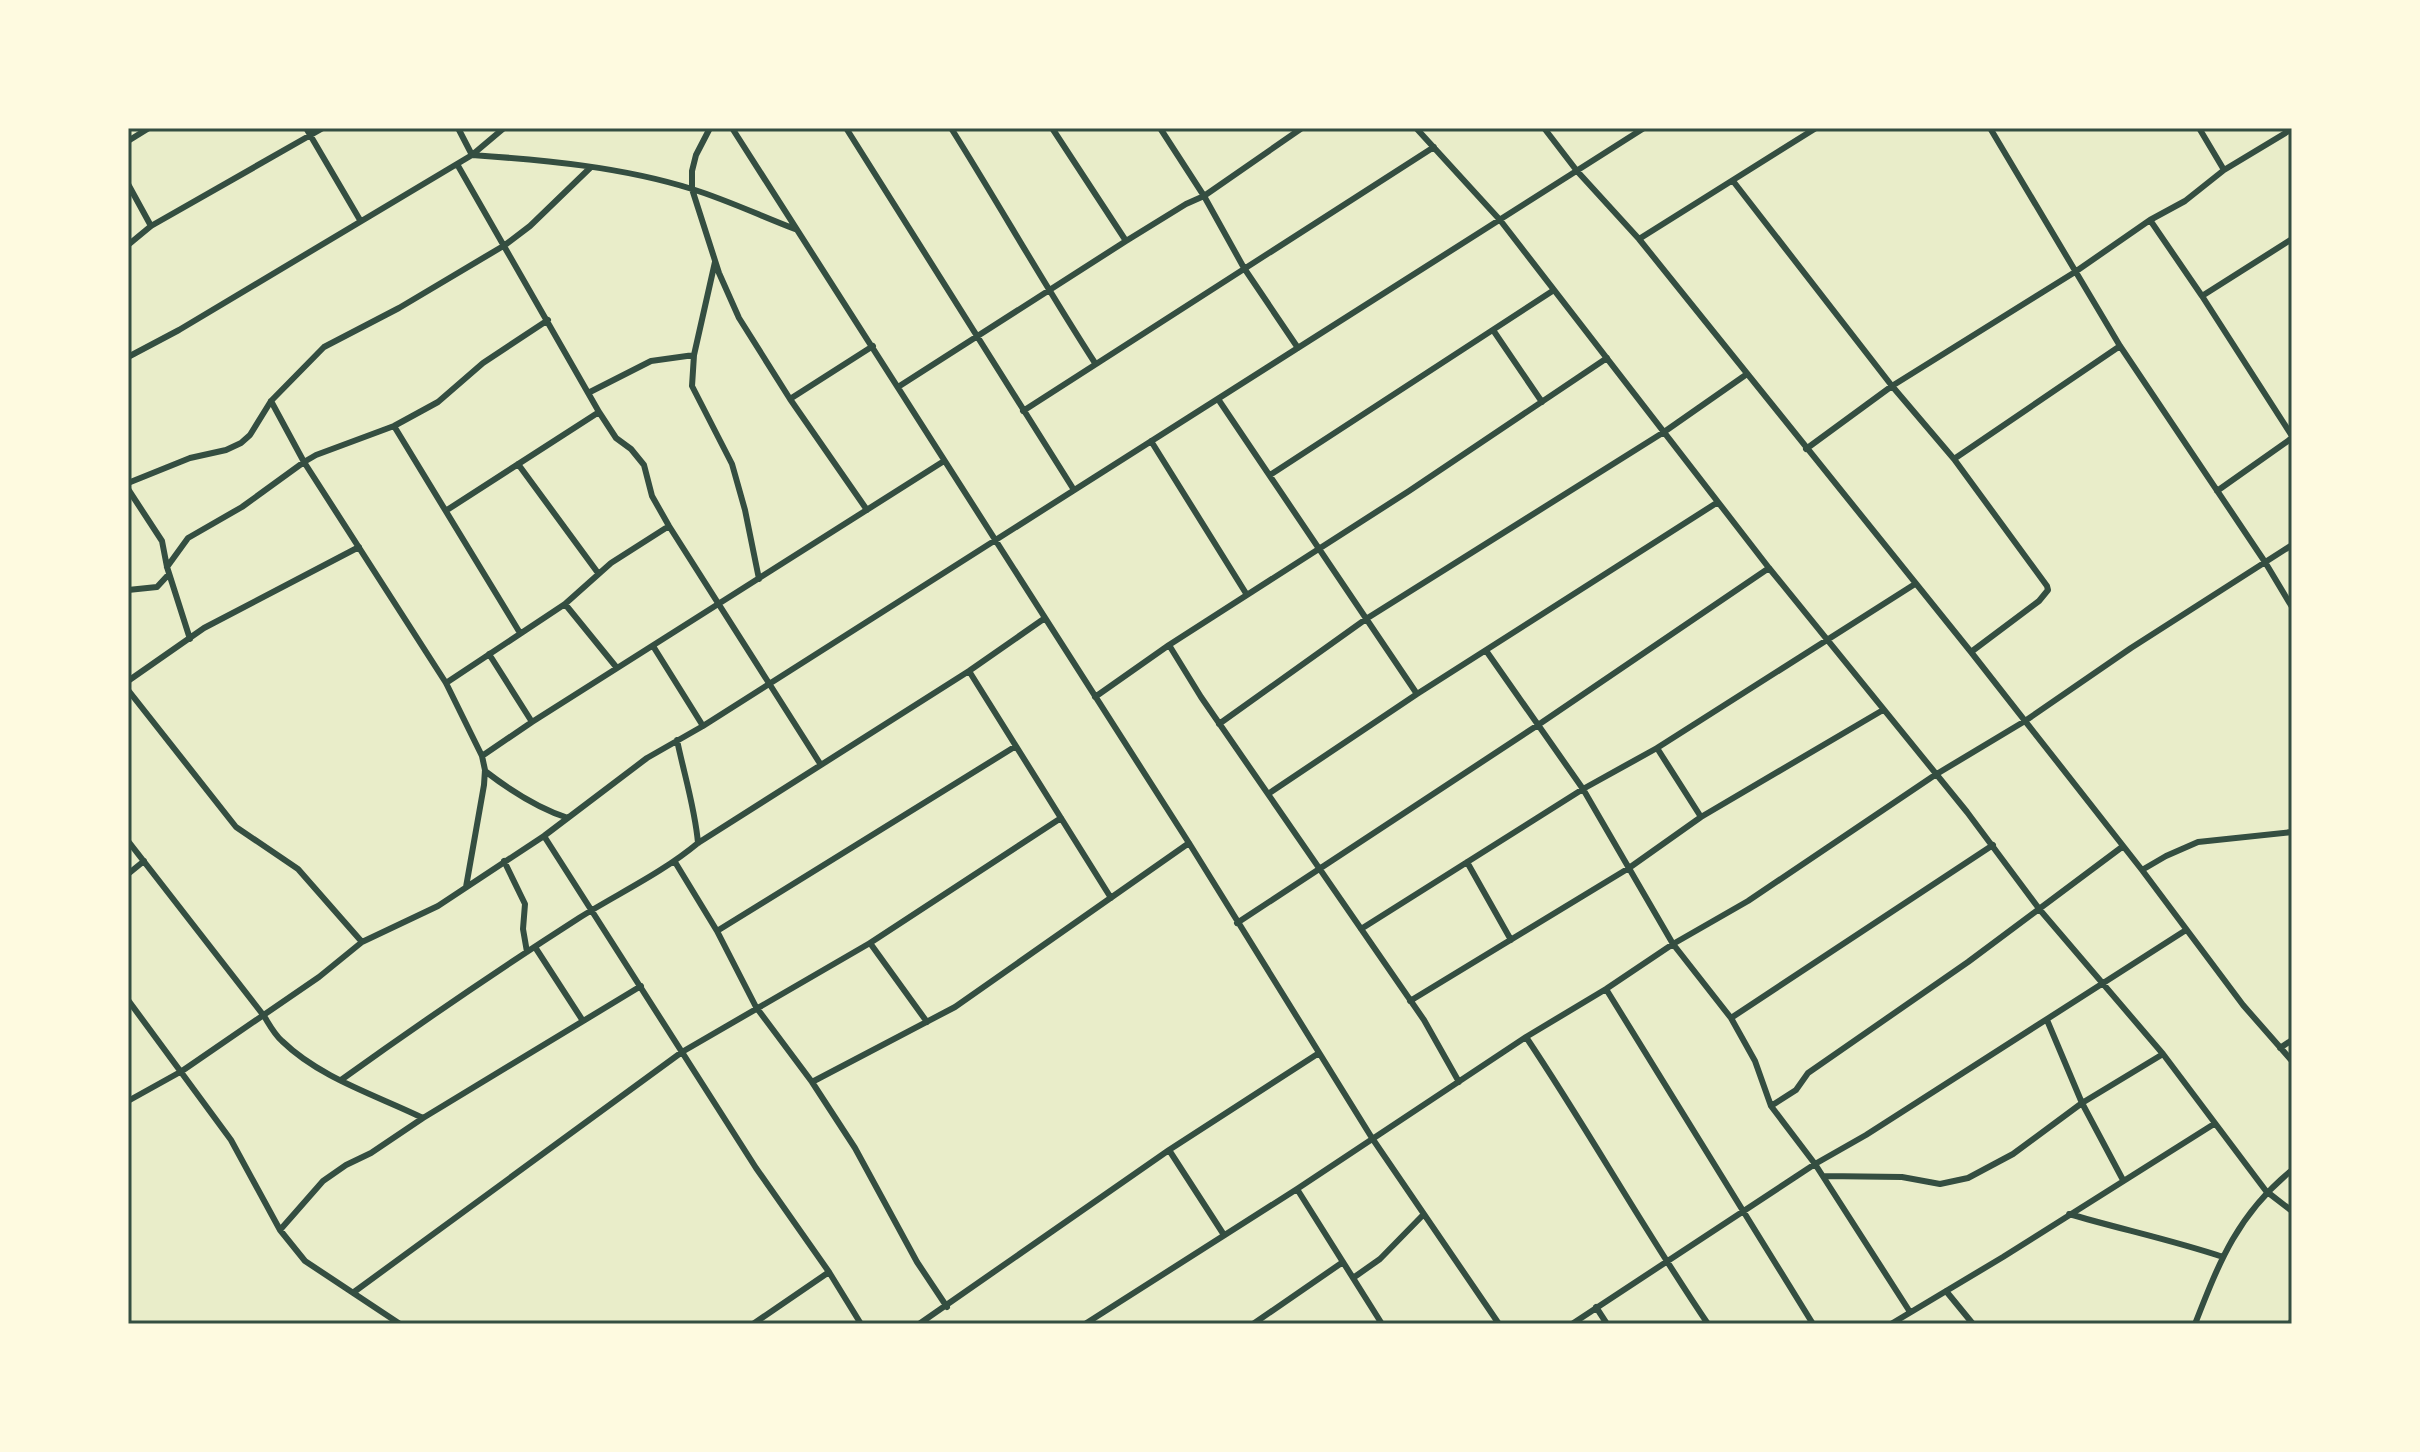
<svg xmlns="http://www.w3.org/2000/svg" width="2420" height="1452" viewBox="0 0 2420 1452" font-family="'Asap Condensed',sans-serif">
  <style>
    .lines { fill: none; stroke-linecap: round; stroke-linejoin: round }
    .minor { stroke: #344e41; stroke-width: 6 }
    .neatline { fill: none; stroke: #344e41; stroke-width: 3 }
  </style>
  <rect width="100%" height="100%" fill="#e9edc9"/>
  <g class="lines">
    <path class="minor" d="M306 128 360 220
      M458 128 472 155C545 160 622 167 692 189 727 200 761 216 795 229
      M710 128 696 155 692 171V189L719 273 739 318 790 399 867 510
      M732 128 1189 843 1372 1138 1499 1324
      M846 128 1074 490
      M951 128C1000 206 1045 286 1095 363
      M1052 128 1126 241
      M1160 128 1204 196 1244 268 1298 348
      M1416 128 1500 220 1769 568 1967 812 2040 910 2163 1054 2266 1191 2292 1211
      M1544 128 1577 171 1639 239 1971 652 2142 870 2243 1005 2292 1061
      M1990 128 2120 346 2265 562 2292 607
      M2199 128 2224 170
      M128 141 149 128
      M457 164 599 412 616 438 631 449 644 465 652 496 669 526 821 765
      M1733 181 1892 386 1954 459 2047 586 2048 590 2039 601 1971 652
      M128 184 151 226
      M2150 220 2202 296 2292 436
      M1639 239 1816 128
      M128 245 151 226 323 128
      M715 262 694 355 692 386 732 464 745 510 759 579
      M2202 296 2292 239
      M1493 330 1542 402
      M128 357 179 330 472 155 504 128
      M898 387 1126 241 1186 204 1204 196 1302 128
      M588 393 651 361 694 355
      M790 399 873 346
      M1218 399 1417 694
      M271 401 304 462 446 683 482 756 485 770 484 785 466 887
      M1023 411 1434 147
      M394 426 520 633
      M1151 441 1247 595
      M1806 449 1892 386 2075 272 2150 220 2185 201 2224 170 2292 129
      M1954 459 2120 346
      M518 464 598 573
      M1270 475 1554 290
      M128 483 190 458 226 450 241 443 250 435 271 401 324 347 399 308 505 245 530 226 590 168
      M128 489 162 541 167 567 190 639
      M2217 491 2292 438
      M447 510 599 412
      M167 567 188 538 242 507 304 462 316 455 394 426 438 402 483 363 548 320
      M128 590 157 587 169 574
      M565 604 617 668
      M1169 645 1201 697 1424 1020 1459 1082
      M653 646 703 726
      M1487 652 1583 789 1673 944 1731 1018 1755 1061 1771 1106 1815 1164 1910 1312
      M489 654 532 722
      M969 671 1111 898
      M128 681 204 628 359 547
      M446 683 565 604 611 563 669 526
      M128 690 236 827 298 869 362 942
      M1095 697 1169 645 1409 491 1607 358
      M1219 724 1366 619 1664 432 1747 374
      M677 740C684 774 695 808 698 843
      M1657 748 1701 817 1883 710
      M482 756 532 722 944 461
      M485 771C511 791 537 808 568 818
      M1268 794 1417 694 1718 502
      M544 836 756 1168 829 1272 861 1324
      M128 841 264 1016C269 1024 274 1034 282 1041 320 1078 376 1095 423 1118
      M504 861 525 904 523 929 527 952
      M675 862 717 931 756 1007 812 1082 855 1148 917 1262 947 1307
      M1467 862 1511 940
      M2142 870 2166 856 2198 842 2292 832
      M128 874 144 861
      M1237 923 1538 725 1769 568
      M1361 929 1583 789 1657 748 1915 584
      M717 931 1016 746
      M870 943 927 1022
      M535 947 583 1021
      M1606 989 1813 1324
      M128 1000 231 1140 280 1230 305 1261 400 1324
      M1410 1001 1629 868 1701 817
      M1731 1018 1993 845
      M2047 1020 2082 1103 2123 1180
      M1526 1037C1589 1131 1644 1230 1708 1324
      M2280 1048 2292 1040
      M341 1080C419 1024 498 970 579 918 619 893 662 873 698 843L969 671 1045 618
      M812 1082 955 1007 1189 843
      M128 1101 182 1071 319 977 362 942 438 906 544 836 647 758 703 726 1644 128
      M1771 1106 1796 1090 1808 1073 1968 962 2122 847
      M1169 1150 1224 1235
      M1823 1176 1902 1177 1940 1184 1968 1178 2013 1154 2082 1103 2163 1054
      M1297 1189 1382 1324
      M2069 1214C2120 1229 2172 1240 2223 1257
      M280 1230 323 1181 346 1165 371 1153 423 1118 641 986
      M1353 1278 1380 1259 1423 1215
      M1946 1291 1973 1324
      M354 1292 682 1052 870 943 1061 818
      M1596 1307 1607 1324
      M753 1324 829 1272
      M919 1324 1169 1150 1319 1053
      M1085 1324 1297 1189 1526 1037 1606 989 1673 944 1748 901 1935 775 2025 721 2131 648 2292 545
      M1253 1324 1343 1262
      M1572 1324 1815 1164 1866 1135 2186 930
      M1891 1324 2003 1257 2214 1124
      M2195 1324C2220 1260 2238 1214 2292 1170
      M2290 1324 2292 1320"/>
  </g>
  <rect width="2420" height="1452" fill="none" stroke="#fefae0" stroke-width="260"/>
  <rect x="130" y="130" width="2160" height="1192" class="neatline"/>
</svg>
